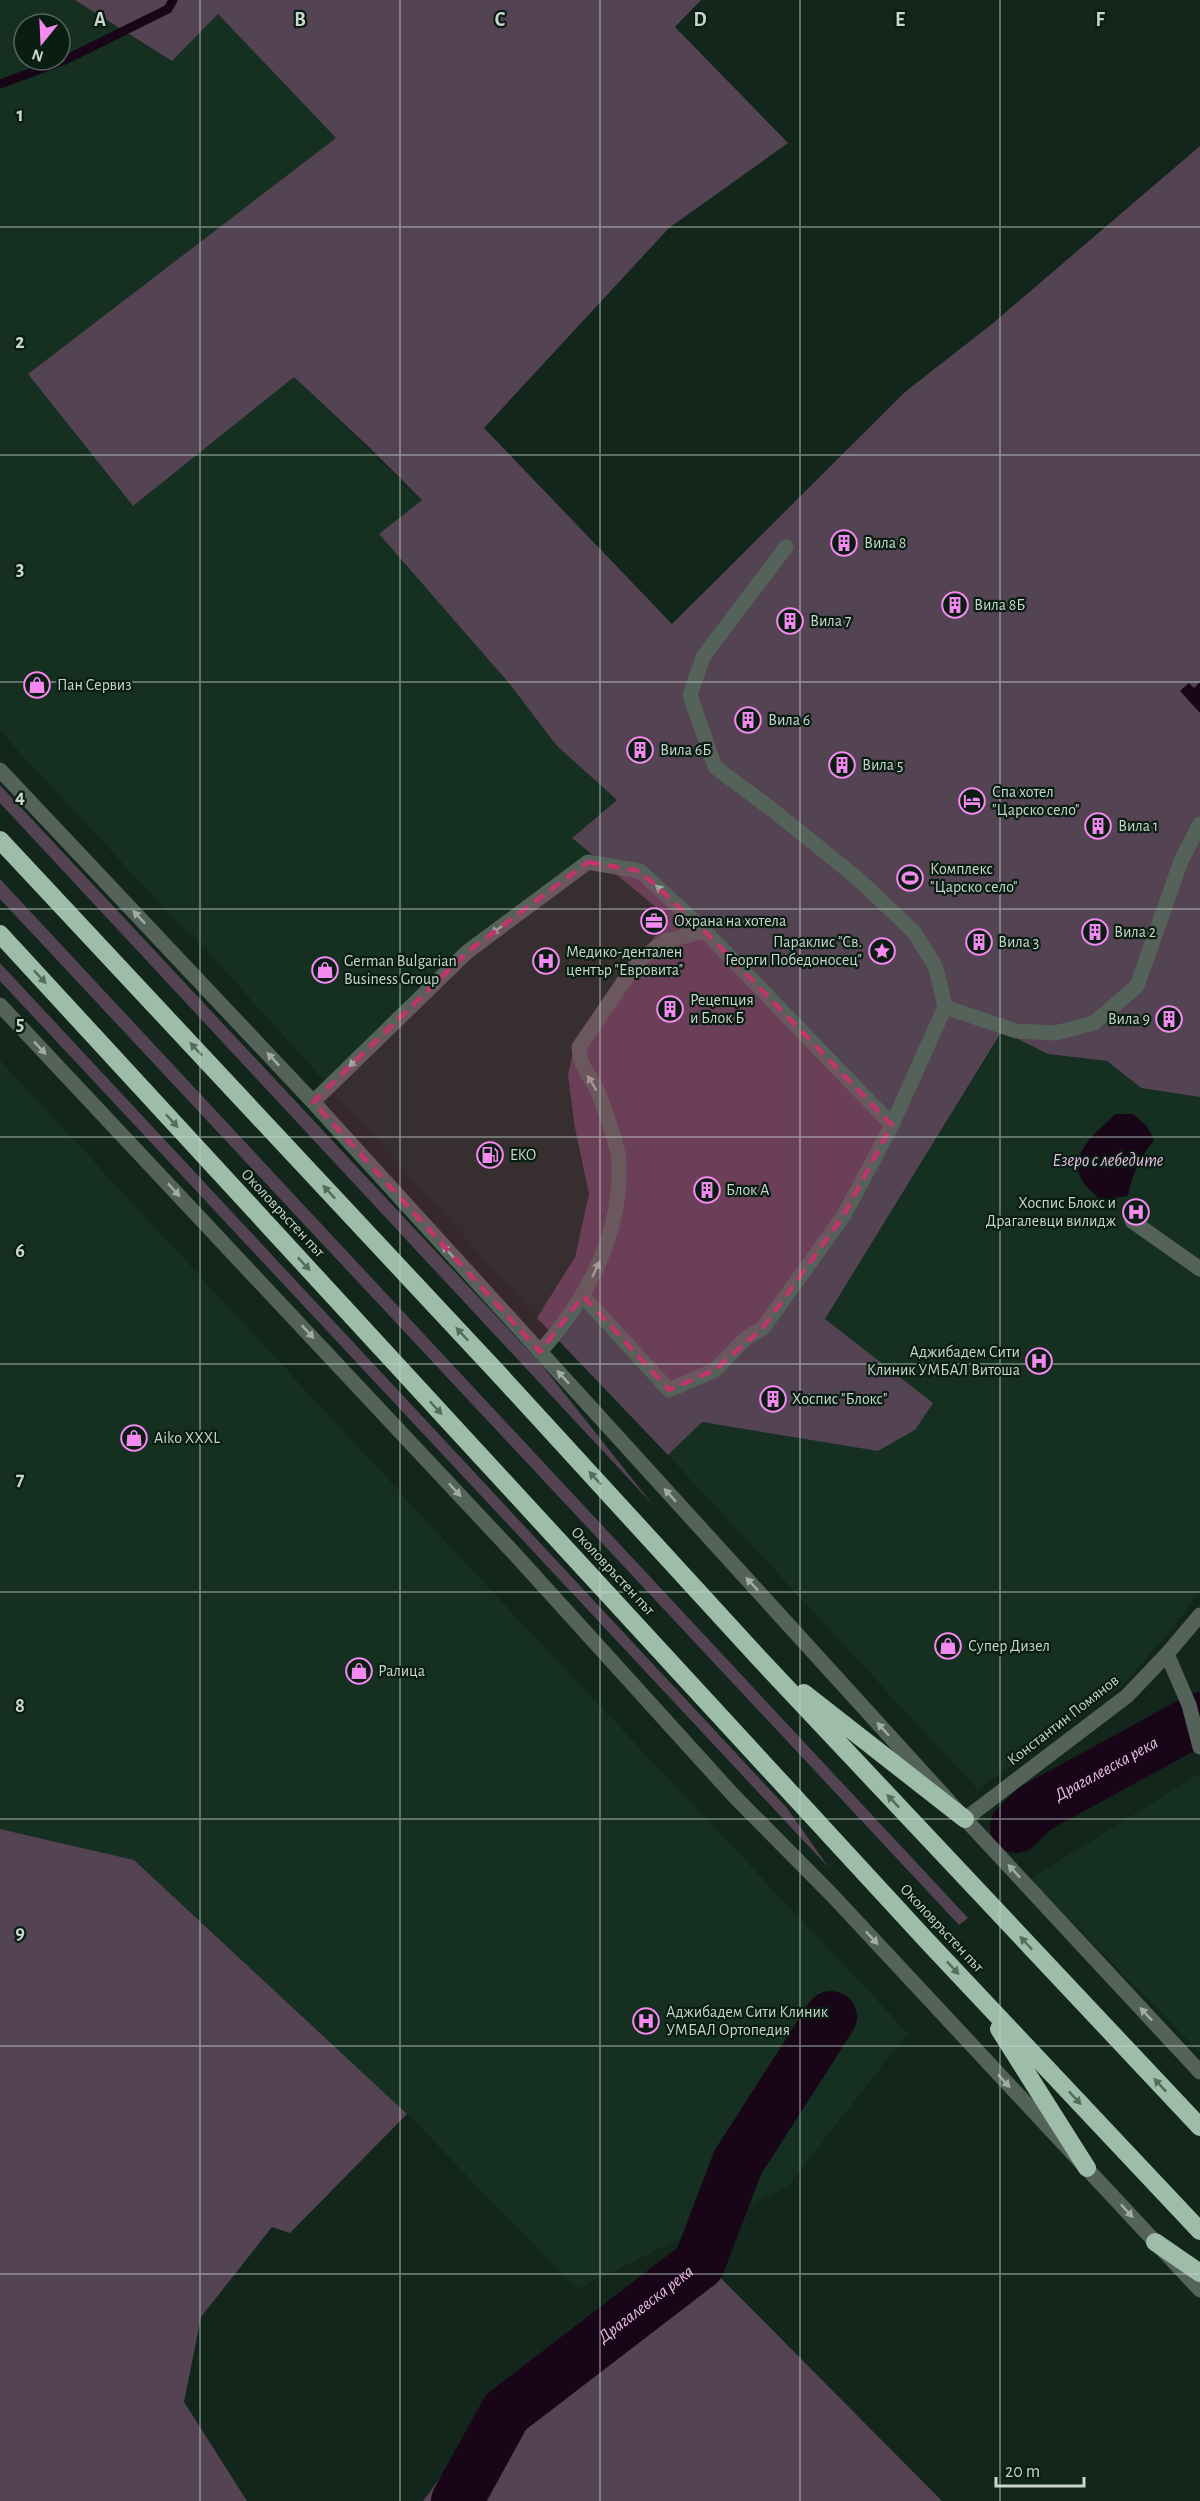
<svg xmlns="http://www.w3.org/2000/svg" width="1200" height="2501" viewBox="0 0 1200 2501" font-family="'Alegreya Sans',sans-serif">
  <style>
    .built { fill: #152f20; fill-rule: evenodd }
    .green { fill: #544352 }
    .water { fill: #180618 }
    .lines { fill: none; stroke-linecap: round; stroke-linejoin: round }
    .stream { stroke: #180618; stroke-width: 9 }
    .river { stroke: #180618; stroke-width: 52 }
    .street { stroke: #55625a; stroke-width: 15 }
    .highway { stroke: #9dbda8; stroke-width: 18 }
    .oneway { fill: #a0ada5 }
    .oneway2 { fill: #546d5d }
    .marked { fill: #c3346c; fill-opacity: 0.2; stroke: #c3346c; stroke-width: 4.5; stroke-dasharray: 12 8; stroke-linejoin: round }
    .grid { fill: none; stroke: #c9d5cd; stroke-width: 1.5; stroke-opacity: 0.55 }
    .labels { text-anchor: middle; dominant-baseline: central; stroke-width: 4.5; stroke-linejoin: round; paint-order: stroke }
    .poi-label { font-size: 16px; fill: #c9d5cd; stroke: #0a1d12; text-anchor: start }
    .street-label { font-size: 16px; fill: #c9d5cd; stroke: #0a1d12 }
    .water-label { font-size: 18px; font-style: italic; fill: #eabde6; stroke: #0a1d12 }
    .grid-label { font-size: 20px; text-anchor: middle; font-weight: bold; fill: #c9d5cd; stroke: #0a1d12; stroke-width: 4.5; stroke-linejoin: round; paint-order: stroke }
  </style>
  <rect width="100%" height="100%" fill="#13261b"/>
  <path class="built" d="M0 0H75L172 61 218 14 337 138 28 374 133 506 294 377 422 501 379 534 508 682 557 746 617 800 572 838 669 918 575 1042V1128L589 1194 575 1257 537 1318 192 934 190 936 0 731ZM24 24H60V60H24Z
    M1003 1031 1048 1054 1107 1061 1141 1088 1200 1097V1590L1171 1631 1120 1687 978 1790 668 1455 702 1422 878 1451 915 1430 932 1403 825 1319Z
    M0 1060 457 1554 908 2033 787 2187 577 2289 407 2114 134 1860 0 1829Z
    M1200 1773V2053L1030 1879Z"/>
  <path class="green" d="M75 0H701L675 27 788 143 669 228 484 428 672 624 905 392 992 324 1200 146V1097L1141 1088 1107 1061 1048 1054 1002 1031 825 1319 933 1403 915 1430 878 1451 702 1422 668 1455 537 1318 575 1257 589 1194 575 1128 568 1075 575 1042 669 918 572 838 617 800 557 746 508 682 379 534 422 500 371 449 294 377 133 506 28 374 336 138 218 14 172 61Z
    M0 785 541 1364 653 1505 0 803Z
    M0 879 968 1918 959 1925 0 899Z
    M0 963 787 1808 829 1868 0 981Z
    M0 1829 134 1860 407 2114 290 2233 272 2227 201 2317 184 2402 247 2501H0Z
    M691 2248 942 2501H423L510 2383Z"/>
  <path class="water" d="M1200 682V713L1180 691 1189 683 1194 688Z
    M1115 1114H1133L1147 1126 1154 1140C1140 1158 1132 1174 1128 1196L1100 1200C1095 1194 1088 1189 1084 1183 1064 1155 1098 1132 1115 1114Z"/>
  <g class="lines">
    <path class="stream" d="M0 84 65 60 168 9 173 0"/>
    <g class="river">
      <path id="s1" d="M1016 1827 1034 1809 1200 1718"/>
      <path id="s2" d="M457 2501 506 2412 699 2264 738 2162 831 2017"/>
    </g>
    <path class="street" d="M0 770 313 1102 965 1819 1200 2072
      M0 1005 511 1550 734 1796 832 1895 1200 2290
      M945 1007 1016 1031 1055 1033 1094 1023 1137 986 1181 861 1200 824
      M313 1102 467 952 588 862 640 871 705 931 892 1125
      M1132 1221 1200 1269
      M583 1296 669 1390 715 1370 746 1338 763 1328 844 1215 892 1125 945 1007 936 968 914 932 857 878 774 811 715 767 690 695 703 657 786 547
      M540 1352C583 1304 618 1241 619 1176 619 1169 620 1160 618 1153 613 1133 606 1112 598 1092 590 1073 581 1072 579 1047L637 962 665 941 705 931
      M1167 1654 1189 1705 1200 1747
      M965 1819 1127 1696 1167 1654 1200 1615"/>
    <path class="highway" d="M0 840 497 1372 758 1657 1200 2127
      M0 934 928 1942 1200 2231
      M804 1693 965 1819
      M999 2029 1087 2168
      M1155 2242 1200 2273"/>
  </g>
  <defs><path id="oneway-solid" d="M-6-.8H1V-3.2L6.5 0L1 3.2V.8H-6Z" transform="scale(1.5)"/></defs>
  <g class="oneway">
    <use href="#oneway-solid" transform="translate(662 891) rotate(-138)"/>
    <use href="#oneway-solid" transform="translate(139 917) rotate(-133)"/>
    <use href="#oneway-solid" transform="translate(498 929) rotate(144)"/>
    <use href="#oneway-solid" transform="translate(40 1048) rotate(47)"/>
    <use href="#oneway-solid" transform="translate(273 1059) rotate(-133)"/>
    <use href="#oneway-solid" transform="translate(355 1061) rotate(136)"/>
    <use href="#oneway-solid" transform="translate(592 1083) rotate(-121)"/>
    <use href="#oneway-solid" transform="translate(174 1190) rotate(47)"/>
    <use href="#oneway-solid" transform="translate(448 1251) rotate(-132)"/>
    <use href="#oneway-solid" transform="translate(596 1269) rotate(-65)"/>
    <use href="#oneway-solid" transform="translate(308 1332) rotate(47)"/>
    <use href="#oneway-solid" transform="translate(563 1377) rotate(-132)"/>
    <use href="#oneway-solid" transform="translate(455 1490) rotate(47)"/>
    <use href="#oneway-solid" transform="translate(670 1495) rotate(-132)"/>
    <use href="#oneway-solid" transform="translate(752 1584) rotate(-133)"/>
    <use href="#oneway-solid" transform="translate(883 1729) rotate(-132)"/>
    <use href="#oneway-solid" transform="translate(1014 1871) rotate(-133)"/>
    <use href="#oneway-solid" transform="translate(872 1938) rotate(47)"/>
    <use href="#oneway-solid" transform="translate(1146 2014) rotate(-133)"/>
    <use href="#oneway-solid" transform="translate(1004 2081) rotate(47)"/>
    <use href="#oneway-solid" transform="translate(1127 2211) rotate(47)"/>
  </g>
  <g class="oneway2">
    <use href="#oneway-solid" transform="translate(40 977) rotate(47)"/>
    <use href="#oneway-solid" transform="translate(196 1049) rotate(-133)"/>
    <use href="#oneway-solid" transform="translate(172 1121) rotate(47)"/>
    <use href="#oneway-solid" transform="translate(329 1192) rotate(-133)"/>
    <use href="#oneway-solid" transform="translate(304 1264) rotate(47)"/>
    <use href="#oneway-solid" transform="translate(462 1334) rotate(-133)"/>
    <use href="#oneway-solid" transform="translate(436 1408) rotate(47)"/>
    <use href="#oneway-solid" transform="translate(595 1478) rotate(-133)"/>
    <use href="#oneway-solid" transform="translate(893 1801) rotate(-133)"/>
    <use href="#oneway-solid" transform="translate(1026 1943) rotate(-133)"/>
    <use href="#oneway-solid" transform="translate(953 1968) rotate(47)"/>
    <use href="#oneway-solid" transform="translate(1160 2085) rotate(-133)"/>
    <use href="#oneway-solid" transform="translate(1075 2098) rotate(47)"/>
  </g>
  <path class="marked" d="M588 862 640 871 705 931 892 1125 844 1215 763 1328 715 1370 669 1390 583 1296 540 1352 313 1102 467 952Z"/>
  <path class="grid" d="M200 0V2501M400 0V2501M600 0V2501M800 0V2501M1000 0V2501M0 227H1200M0 455H1200M0 682H1200M0 909H1200M0 1137H1200M0 1364H1200M0 1592H1200M0 1819H1200M0 2046H1200M0 2274H1200"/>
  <defs>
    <g id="building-ring" transform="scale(1.35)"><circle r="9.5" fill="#0a1d12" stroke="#f489ef" stroke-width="1.5"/><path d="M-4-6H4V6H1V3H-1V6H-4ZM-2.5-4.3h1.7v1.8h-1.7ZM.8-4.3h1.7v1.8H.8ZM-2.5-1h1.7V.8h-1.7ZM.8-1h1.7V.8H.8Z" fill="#f489ef"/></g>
    <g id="shop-ring" transform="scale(1.35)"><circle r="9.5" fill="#0a1d12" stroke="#f489ef" stroke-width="1.5"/><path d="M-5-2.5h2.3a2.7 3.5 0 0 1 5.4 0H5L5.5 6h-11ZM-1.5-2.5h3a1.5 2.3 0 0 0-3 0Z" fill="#f489ef"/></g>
    <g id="hotel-ring" transform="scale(1.35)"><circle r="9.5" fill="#0a1d12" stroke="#f489ef" stroke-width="1.5"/><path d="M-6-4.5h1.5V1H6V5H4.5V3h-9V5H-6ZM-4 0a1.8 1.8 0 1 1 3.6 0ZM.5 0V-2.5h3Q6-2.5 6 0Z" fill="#f489ef"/></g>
    <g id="stadium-ring" transform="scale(1.35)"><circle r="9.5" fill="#0a1d12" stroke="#f489ef" stroke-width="1.5"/><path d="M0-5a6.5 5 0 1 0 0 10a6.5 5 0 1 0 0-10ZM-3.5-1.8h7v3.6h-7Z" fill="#f489ef"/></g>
    <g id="office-ring" transform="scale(1.35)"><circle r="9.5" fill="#0a1d12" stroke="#f489ef" stroke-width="1.5"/><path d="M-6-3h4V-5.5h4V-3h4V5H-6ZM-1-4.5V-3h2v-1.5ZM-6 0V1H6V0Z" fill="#f489ef"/></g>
    <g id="sight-ring" transform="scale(1.35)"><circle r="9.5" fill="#0a1d12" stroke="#f489ef" stroke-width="1.5"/><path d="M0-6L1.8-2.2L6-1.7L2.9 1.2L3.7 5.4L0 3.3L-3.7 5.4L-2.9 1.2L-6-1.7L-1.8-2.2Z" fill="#f489ef"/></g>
    <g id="hospital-ring" transform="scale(1.35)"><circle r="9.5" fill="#0a1d12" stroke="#f489ef" stroke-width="1.5"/><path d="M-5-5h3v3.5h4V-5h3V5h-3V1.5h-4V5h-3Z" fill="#f489ef"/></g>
    <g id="fuel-ring" transform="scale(1.35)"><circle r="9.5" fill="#0a1d12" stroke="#f489ef" stroke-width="1.5"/><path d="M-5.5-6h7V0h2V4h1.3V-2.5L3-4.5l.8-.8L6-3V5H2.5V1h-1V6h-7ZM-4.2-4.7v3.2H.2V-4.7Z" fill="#f489ef"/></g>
  </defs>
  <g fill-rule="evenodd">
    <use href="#building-ring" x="844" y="543"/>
    <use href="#building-ring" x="955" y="605"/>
    <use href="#building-ring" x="790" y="621"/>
    <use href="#shop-ring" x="37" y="685"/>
    <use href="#building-ring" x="748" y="720"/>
    <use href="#building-ring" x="640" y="750"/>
    <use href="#building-ring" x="842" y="765"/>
    <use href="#hotel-ring" x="972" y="801"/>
    <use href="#building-ring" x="1098" y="826"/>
    <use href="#stadium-ring" x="910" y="878"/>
    <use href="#office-ring" x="654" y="921"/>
    <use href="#building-ring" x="1095" y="932"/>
    <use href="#building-ring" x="979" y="942"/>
    <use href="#sight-ring" x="882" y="951"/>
    <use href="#hospital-ring" x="546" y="961"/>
    <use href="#shop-ring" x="325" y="970"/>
    <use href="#building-ring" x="670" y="1009"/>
    <use href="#building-ring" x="1169" y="1019"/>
    <use href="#fuel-ring" x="490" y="1155"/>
    <use href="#building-ring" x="707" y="1190"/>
    <use href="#hospital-ring" x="1136" y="1212"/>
    <use href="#hospital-ring" x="1039" y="1361"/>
    <use href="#building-ring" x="773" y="1399"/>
    <use href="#shop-ring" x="134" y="1438"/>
    <use href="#shop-ring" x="948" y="1646"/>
    <use href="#shop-ring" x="359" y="1671"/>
    <use href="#hospital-ring" x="646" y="2021"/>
  </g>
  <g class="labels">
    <g class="poi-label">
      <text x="864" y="543">Вила 8</text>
      <text x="974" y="605">Вила 8Б</text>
      <text x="810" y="621">Вила 7</text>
      <text x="57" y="685">Пан Сервиз</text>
      <text x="768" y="720">Вила 6</text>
      <text x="660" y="750">Вила 6Б</text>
      <text x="862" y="765">Вила 5</text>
      <text x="992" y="792">Спа хотел<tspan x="992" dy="18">"Царско село"</tspan></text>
      <text x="1118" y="826">Вила 1</text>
      <text x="930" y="869">Комплекс<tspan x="930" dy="18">"Царско село"</tspan></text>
      <text x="674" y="921">Охрана на хотела</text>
      <text x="1114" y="932">Вила 2</text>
      <text x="862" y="942" text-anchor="end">Параклис "Св.<tspan x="862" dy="18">Георги Победоносец"</tspan></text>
      <text x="998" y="942">Вила 3</text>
      <text x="566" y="952">Медико-дентален<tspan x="566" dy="18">център "Евровита"</tspan></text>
      <text x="344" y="961">German Bulgarian<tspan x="344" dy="18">Business Group</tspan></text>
      <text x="690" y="1000">Рецепция<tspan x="690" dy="18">и Блок Б</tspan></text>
      <text x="1150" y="1019" text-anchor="end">Вила 9</text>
      <text x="510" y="1155">EKO</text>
      <text x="726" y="1190">Блок А</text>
      <text x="1116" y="1203" text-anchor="end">Хоспис Блокс и<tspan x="1116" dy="18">Драгалевци вилидж</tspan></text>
      <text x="1020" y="1352" text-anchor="end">Аджибадем Сити<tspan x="1020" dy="18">Клиник УМБАЛ Витоша</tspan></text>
      <text x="792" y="1399">Хоспис "Блокс"</text>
      <text x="154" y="1438">Aiko XXXL</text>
      <text x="968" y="1646">Супер Дизел</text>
      <text x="378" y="1671">Ралица</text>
      <text x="666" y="2012">Аджибадем Сити Клиник<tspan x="666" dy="18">УМБАЛ Ортопедия</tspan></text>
    </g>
    <g class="street-label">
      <text transform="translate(283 1213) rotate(47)">Околовръстен път</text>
      <text transform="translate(613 1571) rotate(47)">Околовръстен път</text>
      <text transform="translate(1063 1720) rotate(-38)">Константин Помянов</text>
      <text transform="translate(942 1928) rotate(47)">Околовръстен път</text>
    </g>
    <g class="water-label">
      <text x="1108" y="1161">Езеро с лебедите</text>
      <text stroke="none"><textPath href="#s1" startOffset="108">Драгалевска река</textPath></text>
      <text stroke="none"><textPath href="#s2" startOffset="278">Драгалевска река</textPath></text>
    </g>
  </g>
  <g class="grid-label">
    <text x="100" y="26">A</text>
    <text x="300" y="26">B</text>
    <text x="500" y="26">C</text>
    <text x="700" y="26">D</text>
    <text x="900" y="26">E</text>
    <text x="1100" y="26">F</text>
    <text x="20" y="121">1</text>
    <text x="20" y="348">2</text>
    <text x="20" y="575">3</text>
    <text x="20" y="803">4</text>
    <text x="20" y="1030">5</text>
    <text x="20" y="1257">6</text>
    <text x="20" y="1485">7</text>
    <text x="20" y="1712">8</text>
    <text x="20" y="1939">9</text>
  </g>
  <g transform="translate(42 42) rotate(198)"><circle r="28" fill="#0a1d12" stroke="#56675d" stroke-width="1.5"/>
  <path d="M0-4.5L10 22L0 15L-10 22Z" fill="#f489ef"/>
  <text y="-9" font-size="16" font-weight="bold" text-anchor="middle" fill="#c9d5cd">N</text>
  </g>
  <path d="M996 2477v9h88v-9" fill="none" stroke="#c9d5cd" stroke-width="3"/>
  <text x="1005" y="2477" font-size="18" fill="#c9d5cd" stroke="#0a1d12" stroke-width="4.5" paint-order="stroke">20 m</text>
</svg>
